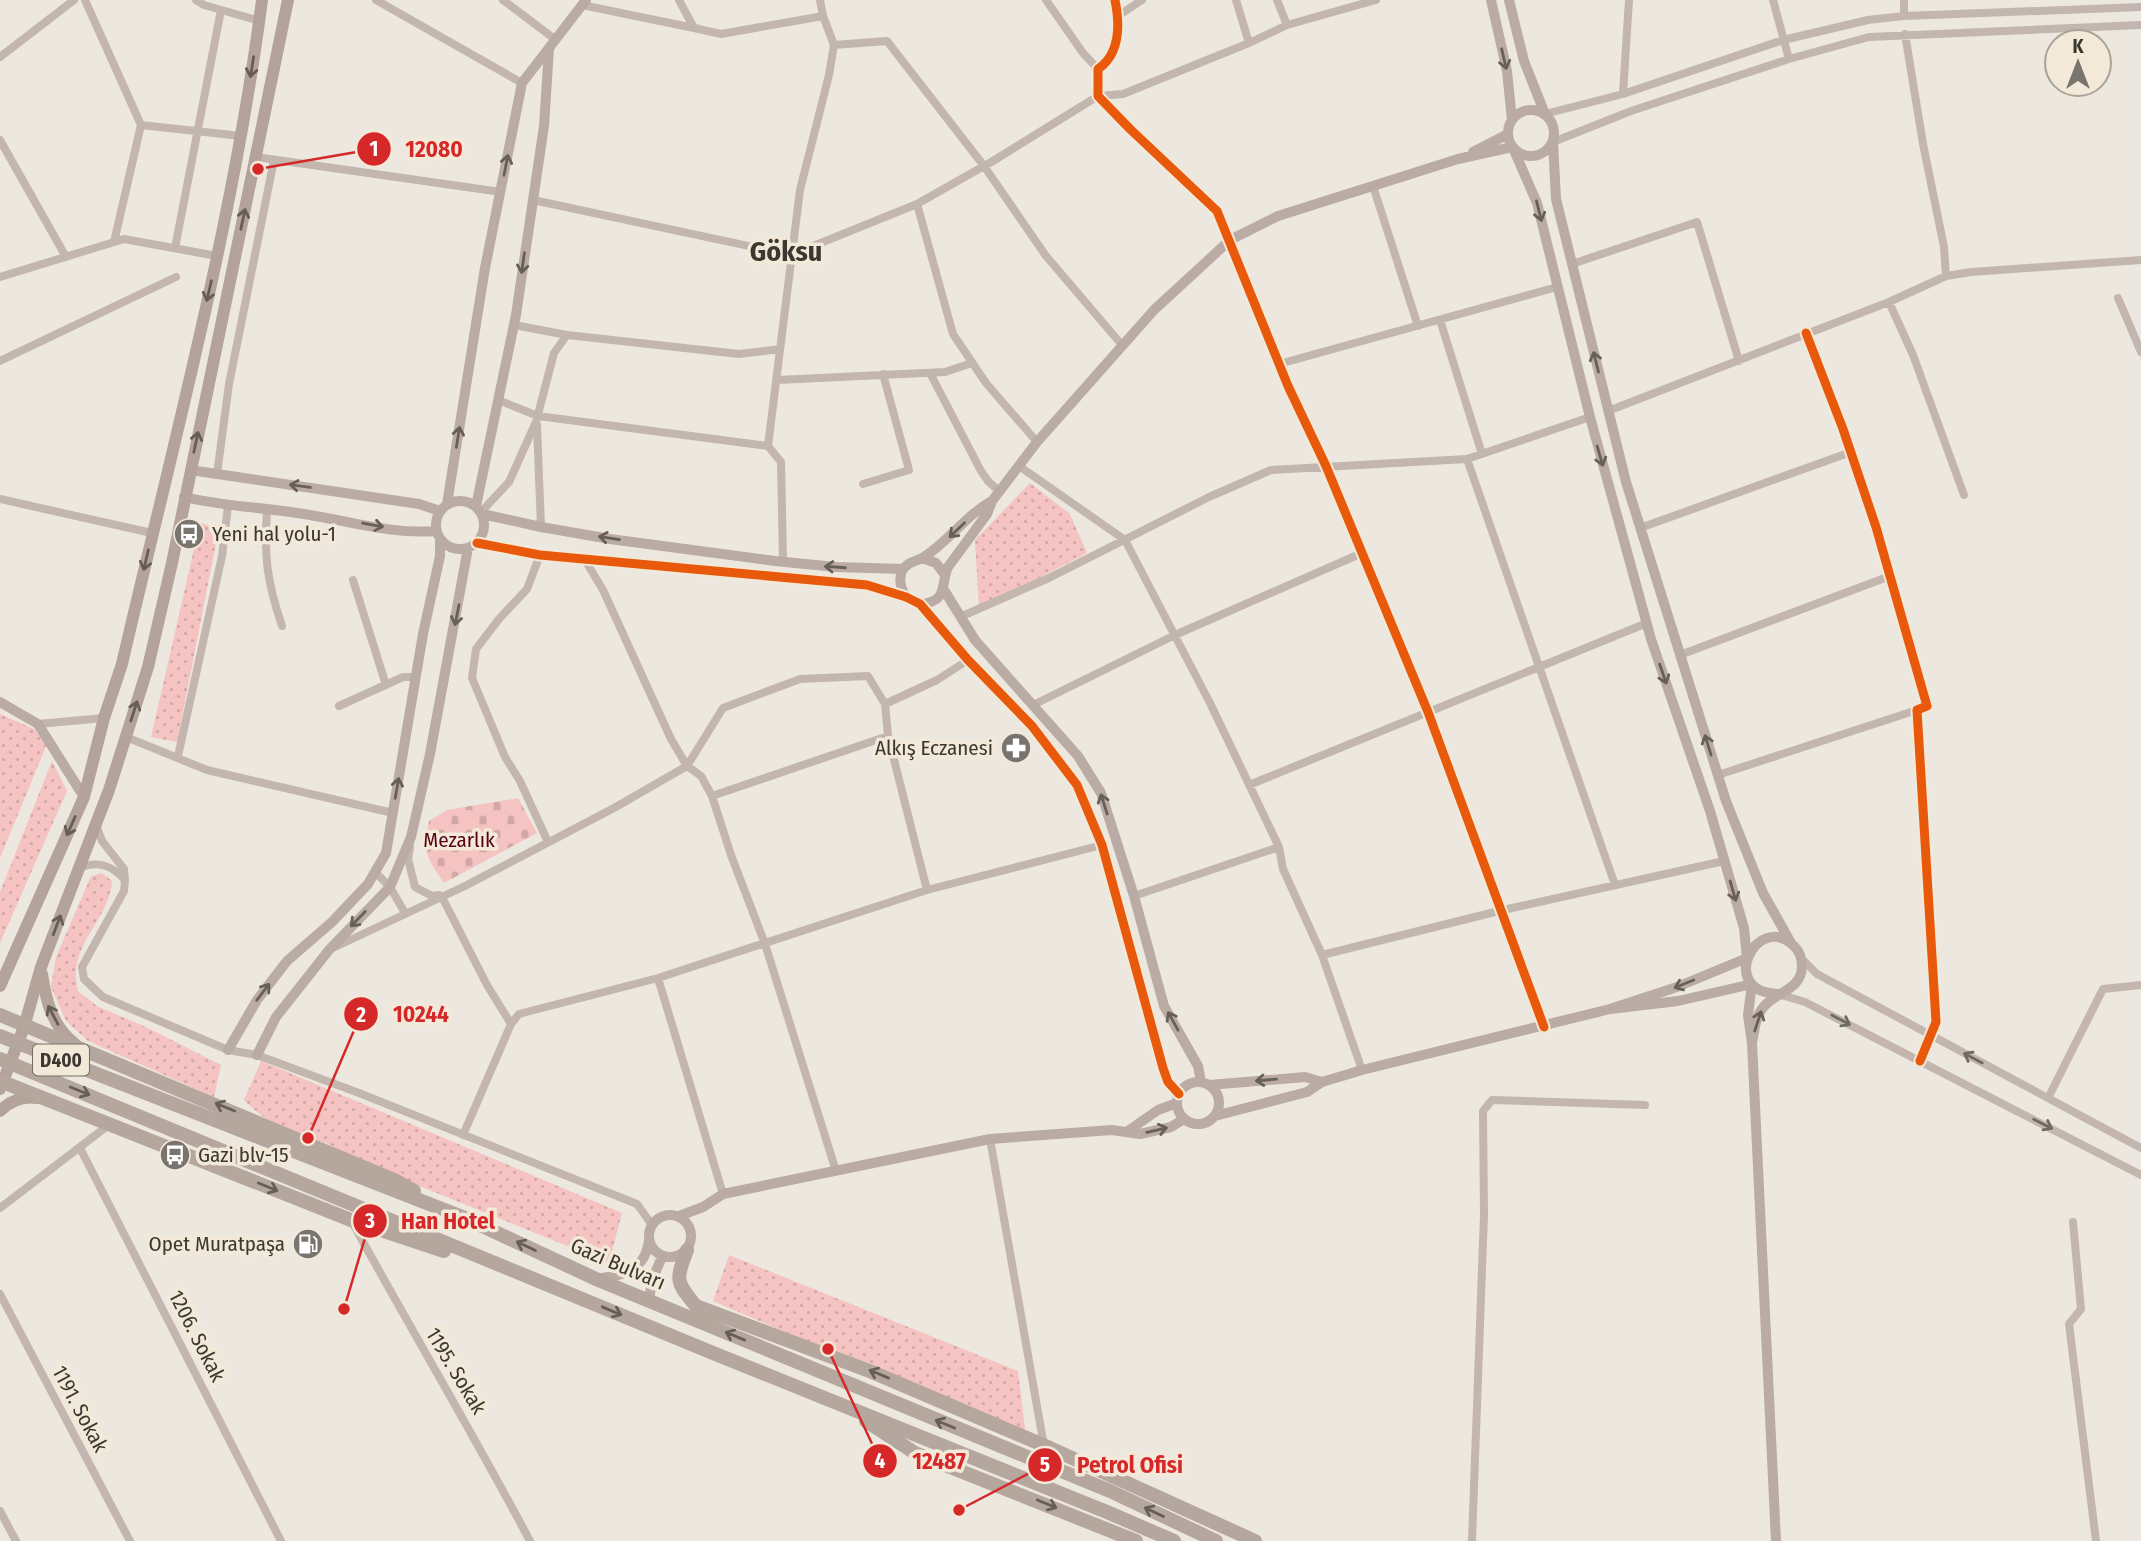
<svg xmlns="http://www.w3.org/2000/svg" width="2141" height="1541" viewBox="0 0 2141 1541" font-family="'Fira Sans Condensed',sans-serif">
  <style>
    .green { fill: url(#green-dots) }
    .cemetery { fill: url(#cemetery-stones) }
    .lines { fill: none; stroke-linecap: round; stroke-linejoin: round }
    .street { stroke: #c2b6af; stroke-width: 8 }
    .secondary { stroke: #baaba4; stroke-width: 10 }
    .primary { stroke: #b3a39a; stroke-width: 12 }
    .highway { stroke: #b6a79e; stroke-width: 14 }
    .cycleway-casing { stroke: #f3e9d9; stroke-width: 13 }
    .cycleway { stroke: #e8590c; stroke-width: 9 }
    .oneway { stroke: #676059 }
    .oneway2 { stroke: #655d56 }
    .oneway3 { stroke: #716a63 }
    .oneway4 { stroke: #665e57 }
    .labels { text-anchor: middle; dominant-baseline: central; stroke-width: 7; stroke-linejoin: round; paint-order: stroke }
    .shield { fill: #f3e9d9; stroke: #726c63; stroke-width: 2 }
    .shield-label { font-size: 19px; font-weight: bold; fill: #3b3731 }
    .poi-label { font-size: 21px; fill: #3b3731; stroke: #f3e9d9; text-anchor: start }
    .park-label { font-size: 21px; fill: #570018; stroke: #f3e9d9 }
    .street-label { font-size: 21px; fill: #3b3731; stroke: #f3e9d9 }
    .district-label { font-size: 28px; font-weight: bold; fill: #3b3731; stroke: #f3e9d9 }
    .leader { fill: none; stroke: #d62828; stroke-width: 2.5 }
    .callout-dot { fill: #d62828; stroke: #f3e9d9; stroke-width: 2.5 }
    .mark-label { font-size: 21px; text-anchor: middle; font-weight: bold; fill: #fff }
    .callout-label { font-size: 23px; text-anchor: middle; font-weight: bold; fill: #d62828; stroke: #f3e9d9; stroke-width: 7; stroke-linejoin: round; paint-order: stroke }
  </style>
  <defs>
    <pattern id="green-dots" width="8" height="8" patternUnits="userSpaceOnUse" patternTransform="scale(1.75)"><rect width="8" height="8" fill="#f4c3c2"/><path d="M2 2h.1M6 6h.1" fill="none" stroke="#d2a8a7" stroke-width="1.8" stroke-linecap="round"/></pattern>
    <pattern id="cemetery-stones" width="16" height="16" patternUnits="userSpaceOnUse" patternTransform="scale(1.75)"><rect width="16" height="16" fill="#f4c3c2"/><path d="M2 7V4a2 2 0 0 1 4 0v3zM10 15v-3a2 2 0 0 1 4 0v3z" fill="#d2a8a7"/></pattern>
  </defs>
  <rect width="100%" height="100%" fill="#ede8df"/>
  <path class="green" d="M1030 483 1070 514 1087 553 979 609 975 540Z
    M200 523 219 528 177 742 151 737Z
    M0 714 34 729 47 744 0 858Z
    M52 761 67 791 0 943V892Z
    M102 873 112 881C110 913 80 937 76 969 75 976 77 984 78 991L97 1006 148 1028 221 1065 214 1097 88 1041 66 1021 51 987 56 957 91 876Z
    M261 1061 622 1213 609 1263 343 1155C331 1140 311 1140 294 1134 274 1126 259 1115 244 1100Z
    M729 1255 1018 1371 1026 1436 713 1301Z"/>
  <path class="cemetery" d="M518 798 537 833 444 883C427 860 422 850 429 821L447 810Z"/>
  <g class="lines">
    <path class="street" d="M85 0 141 125 114 242
      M196 0 204 5 260 21
      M376 0 522 83
      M503 0 556 40
      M679 0 694 28 721 34 823 16
      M1046 0 1083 53 1098 69
      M1115 0C1120 25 1120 54 1098 69V96L1130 129 1217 211 1288 386 1326 466 1428 712 1544 1027
      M1236 0 1249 43
      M1277 0 1287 25
      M1773 0 1789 59
      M1904 0V16
      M582 5 694 28
      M1118 16 1142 0
      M1905 34 1923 144 1944 247 1946 276
      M834 45 887 41 984 166 1046 256 1122 345
      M0 57 74 0
      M1623 94 1629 0
      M1545 114 1623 94 1783 40 1868 20 1904 16 2141 7
      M141 125 241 136
      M0 140 66 257
      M1553 142 1631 111 1789 59 1869 37 2141 25
      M256 157 501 192
      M1373 186 1418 326
      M533 200 791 255 917 204 993 161 1098 96 1123 94 1249 43 1287 25 1376 0
      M917 204 953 334 986 383 1037 442
      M175 248 221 10
      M1572 264 1697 222 1739 361
      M0 277 124 239 217 256
      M2118 298 2141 352
      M1889 302 1913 355 1964 495
      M1440 320 1482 454
      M514 325 567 335
      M1806 333 1843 429 1876 527 1927 706 1917 710 1936 1022 1920 1061
      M0 361 176 277
      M1279 364 1557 287
      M930 373 981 471 988 481 999 491
      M777 380 945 372 972 363
      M498 400 538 416 768 446
      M1608 411 1889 302 1946 276 1971 272 2141 260
      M537 425 541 527
      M1467 459 1615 885
      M1019 466 1125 540 1210 703 1279 847 1283 869 1322 955 1362 1070
      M217 474 229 384 274 160
      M863 484 909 470 883 374
      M0 499 152 533
      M267 511C264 557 267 582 282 626
      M481 512 509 482 536 422 554 353 567 335 739 354 780 349
      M1640 528 1851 452
      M540 555 527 589 499 619 476 649 472 678 505 757 520 781 548 842
      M585 560 603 590 671 739 687 766 701 776 712 796 731 855 765 944 836 1171
      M783 561 781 462 768 446 800 190 829 75 834 45 823 16 820 0
      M353 580 386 685
      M960 617 1049 578 1209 497 1271 470 1467 459 1590 417
      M1680 655 1890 576
      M1033 705 1175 635 1362 553
      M339 706 403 677H416
      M38 724 104 718
      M126 737 207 770 393 813
      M178 756 222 556 228 506
      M1718 775 1917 710
      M1249 785 1647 623
      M712 796 888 736
      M410 847 408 859 415 887 432 896 439 895
      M79 868C98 860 112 865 125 880L124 869 102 841 96 825
      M375 872 390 887 405 913
      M125 880 124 891 82 967 84 979 103 997 228 1050 257 1055 359 1093 637 1204 652 1225
      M927 890 888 736 885 704 937 680 968 660
      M1134 896 1279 847
      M442 897 487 985 511 1024
      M335 947 465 886 614 808 687 766 723 708 800 679 868 676 885 704
      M1322 955 1503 910 1724 861
      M1801 958 1817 974 2141 1148
      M658 978 723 1194
      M1778 994 1805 1002 2141 1175
      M2048 1098 2103 989 2141 985
      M463 1135 511 1024 519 1014 658 978 927 890 1102 845
      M990 1139 1044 1446
      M80 1148 281 1541
      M0 1208 110 1124
      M351 1220C410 1328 473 1433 530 1541
      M2073 1222 2081 1309 2069 1324 2096 1541
      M0 1294 130 1541
      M0 1511 16 1541
      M1472 1541 1484 1215 1483 1111 1492 1100 1645 1105"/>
    <path class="secondary" d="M1491 0 1507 71 1512 120
      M1509 0 1524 61 1545 114
      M1508 133a23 23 0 1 1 46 0a23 23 0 1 1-46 0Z
      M1553 142 1556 199 1626 482 1726 801 1763 893 1791 943
      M1513 148 1537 203 1590 417 1651 639 1710 811 1744 928 1747 958 1677 987 1610 1009 1678 1001 1752 984 1748 1015 1752 1043C1754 1034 1755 1020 1760 1012 1771 992 1802 992 1802 966 1802 958 1799 951 1794 946 1757 910 1716 992 1778 994
      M1473 152 1508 134
      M190 470 419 504 440 511
      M184 497C222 506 259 507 297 513 342 519 390 535 436 531
      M436 525a24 24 0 1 1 48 0a24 24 0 1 1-48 0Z
      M447 504 485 268 522 83 586 0
      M476 506 516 315 544 126 549 49
      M482 514 541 527 610 539 775 561 836 567 903 569
      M477 543 540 555 867 585 906 597 920 604 968 660 1032 726 1077 785 1102 845 1163 1068 1168 1082 1179 1094
      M922 558 936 563 945 575
      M944 590 975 640 1078 756 1101 793 1134 896 1164 1006 1198 1066 1201 1082
      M906 597C901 589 898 581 902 571 908 561 916 562 924 557 949 541 966 515 992 501
      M920 604C949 602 940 585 948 567L987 514 992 501 1037 442 1154 310 1230 240 1278 216 1458 159 1512 147
      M0 702 38 724 84 797
      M1752 1043 1776 1541
      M228 1050 257 1000 287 961 332 922 368 884 386 853 423 634 440 556V540
      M257 1055 276 1017 329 950 390 887 411 837 430 754 468 548
      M1177 1103a21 21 0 1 1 42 0a21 21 0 1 1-42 0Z
      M1209 1085 1305 1077 1322 1082
      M1215 1116 1307 1092 1322 1082 1362 1070 1610 1009
      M1128 1131 1158 1110 1177 1103
      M649 1236a21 21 0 1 1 42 0a21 21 0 1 1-42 0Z
      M679 1216 703 1207 723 1194 990 1139 1112 1130 1140 1134 1171 1127 1184 1119
      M596 1279C623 1275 645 1272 649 1240
      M649 1301 652 1280 662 1257"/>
    <path class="primary" d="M42 974C46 1001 52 1026 75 1044
      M0 986 84 797 104 718 122 664C173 444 233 224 262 0
      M0 1089 24 1027 41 967 109 790 148 667 172 563 288 0
      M0 1111C10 1101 23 1096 37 1098"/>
    <path class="highway" d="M0 1015 394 1180 414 1191
      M0 1036 465 1218 596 1279 1110 1491 1216 1541
      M0 1059 713 1353 1107 1512 1174 1541
      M0 1081 351 1220 444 1251
      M687 1250C676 1280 675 1281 696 1306L872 1372 1050 1448 1255 1541
      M866 1421 915 1453 1136 1541"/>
    <g class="cycleway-casing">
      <path id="cycleway" d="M1115 0C1120 25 1120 54 1098 69V96L1130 129 1217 211 1288 386 1326 466 1428 712 1544 1027
        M1806 333 1843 429 1876 527 1927 706 1917 710 1936 1022 1920 1061
        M477 543 540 555 867 585 906 597 920 604 968 660 1032 726 1077 785 1102 845 1163 1068 1168 1082 1179 1094"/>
    </g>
    <use href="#cycleway" class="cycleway"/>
  </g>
  <defs><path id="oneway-shaft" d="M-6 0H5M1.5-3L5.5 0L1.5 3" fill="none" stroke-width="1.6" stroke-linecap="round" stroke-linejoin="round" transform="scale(1.75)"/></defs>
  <g class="oneway">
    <use href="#oneway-shaft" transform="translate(1504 59) rotate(77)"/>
    <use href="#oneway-shaft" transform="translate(506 165) rotate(-79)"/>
    <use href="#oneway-shaft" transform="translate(1539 211) rotate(76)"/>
    <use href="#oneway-shaft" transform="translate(523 263) rotate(98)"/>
    <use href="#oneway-shaft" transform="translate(1596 362) rotate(-104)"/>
    <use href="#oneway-shaft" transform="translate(458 437) rotate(-81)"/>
    <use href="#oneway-shaft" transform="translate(1600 456) rotate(74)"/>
    <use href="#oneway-shaft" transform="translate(300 486) rotate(-172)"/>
    <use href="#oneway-shaft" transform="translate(373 525) rotate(10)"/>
    <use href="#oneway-shaft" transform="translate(957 530) rotate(136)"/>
    <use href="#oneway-shaft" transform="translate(609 538) rotate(-171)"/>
    <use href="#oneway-shaft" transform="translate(835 567) rotate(-176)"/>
    <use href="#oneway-shaft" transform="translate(457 615) rotate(101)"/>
    <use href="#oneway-shaft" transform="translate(1663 674) rotate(71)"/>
    <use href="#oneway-shaft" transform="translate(1708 745) rotate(-107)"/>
    <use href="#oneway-shaft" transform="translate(397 788) rotate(-80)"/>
    <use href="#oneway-shaft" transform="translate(1104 804) rotate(-108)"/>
    <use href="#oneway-shaft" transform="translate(1733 891) rotate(74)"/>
    <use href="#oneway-shaft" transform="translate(358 919) rotate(134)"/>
    <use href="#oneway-shaft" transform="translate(1684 984) rotate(158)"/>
    <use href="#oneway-shaft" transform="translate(263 992) rotate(-53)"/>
    <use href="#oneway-shaft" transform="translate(1173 1021) rotate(-119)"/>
    <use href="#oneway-shaft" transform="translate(1758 1021) rotate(-72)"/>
    <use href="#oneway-shaft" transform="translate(1266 1080) rotate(175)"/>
    <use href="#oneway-shaft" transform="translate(1157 1130) rotate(-13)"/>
  </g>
  <g class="oneway2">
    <use href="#oneway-shaft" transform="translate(252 67) rotate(99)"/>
    <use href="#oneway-shaft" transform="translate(243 219) rotate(-78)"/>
    <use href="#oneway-shaft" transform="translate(209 291) rotate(103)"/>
    <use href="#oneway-shaft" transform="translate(196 442) rotate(-78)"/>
    <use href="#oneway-shaft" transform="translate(146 560) rotate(103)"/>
    <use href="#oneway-shaft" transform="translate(134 711) rotate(-72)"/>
    <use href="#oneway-shaft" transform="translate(71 826) rotate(114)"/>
    <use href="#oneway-shaft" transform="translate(57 925) rotate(-69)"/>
    <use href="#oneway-shaft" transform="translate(53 1015) rotate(-118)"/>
  </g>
  <g class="oneway3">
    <use href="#oneway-shaft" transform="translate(1841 1020) rotate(28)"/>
    <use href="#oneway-shaft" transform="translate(1973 1058) rotate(-152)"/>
    <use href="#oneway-shaft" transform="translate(2043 1124) rotate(27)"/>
  </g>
  <g class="oneway4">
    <use href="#oneway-shaft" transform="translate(80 1091) rotate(22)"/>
    <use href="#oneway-shaft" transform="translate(225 1107) rotate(-158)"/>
    <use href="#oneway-shaft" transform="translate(268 1187) rotate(22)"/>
    <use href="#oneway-shaft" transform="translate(526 1246) rotate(-155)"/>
    <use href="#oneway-shaft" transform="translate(612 1311) rotate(23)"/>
    <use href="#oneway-shaft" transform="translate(735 1336) rotate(-157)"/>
    <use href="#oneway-shaft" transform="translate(879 1374) rotate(-157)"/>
    <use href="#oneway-shaft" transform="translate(945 1424) rotate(-158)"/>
    <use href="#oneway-shaft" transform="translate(1047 1504) rotate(22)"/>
    <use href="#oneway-shaft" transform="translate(1154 1512) rotate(-155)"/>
  </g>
  <defs>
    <g id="bus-disc" transform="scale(1.575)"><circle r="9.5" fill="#79756e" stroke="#f3e9d9"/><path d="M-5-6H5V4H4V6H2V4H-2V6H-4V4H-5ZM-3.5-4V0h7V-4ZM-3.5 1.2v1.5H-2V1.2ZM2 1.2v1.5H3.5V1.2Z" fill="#fff"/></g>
    <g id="pharmacy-disc" transform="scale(1.575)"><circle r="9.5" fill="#79756e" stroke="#f3e9d9"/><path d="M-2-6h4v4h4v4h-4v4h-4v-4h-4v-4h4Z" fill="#fff"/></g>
    <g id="fuel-disc" transform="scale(1.575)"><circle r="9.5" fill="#79756e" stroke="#f3e9d9"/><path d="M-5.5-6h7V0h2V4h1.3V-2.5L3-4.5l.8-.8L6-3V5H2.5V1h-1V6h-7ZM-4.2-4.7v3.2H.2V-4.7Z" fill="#fff"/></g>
  </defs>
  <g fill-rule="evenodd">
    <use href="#bus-disc" x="189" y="534"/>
    <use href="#pharmacy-disc" x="1016" y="748"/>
    <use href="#bus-disc" x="175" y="1155"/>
    <use href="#fuel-disc" x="308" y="1244"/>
  </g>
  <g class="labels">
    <rect class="shield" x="33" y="1044.5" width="56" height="31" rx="5"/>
    <g class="shield-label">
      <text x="61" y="1060">D400</text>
    </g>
    <g class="poi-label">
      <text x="212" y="534">Yeni hal yolu-1</text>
      <text x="993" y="748" text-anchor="end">Alkış Eczanesi</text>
      <text x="198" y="1155">Gazi blv-15</text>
      <text x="285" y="1244" text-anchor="end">Opet Muratpaşa</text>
    </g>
    <g class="park-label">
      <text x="459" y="840">Mezarlık</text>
    </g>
    <g class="street-label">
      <text transform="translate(618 1264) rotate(23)">Gazi Bulvarı</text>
      <text transform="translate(197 1336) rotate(63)">1206. Sokak</text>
      <text transform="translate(456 1371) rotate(59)">1195. Sokak</text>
      <text transform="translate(80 1409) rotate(62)">1191. Sokak</text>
    </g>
    <g class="district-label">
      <text x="786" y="251">Göksu</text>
    </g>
  </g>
  <path class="leader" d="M258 169L374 149M308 1138L361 1014M344 1309L370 1221M828 1349L880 1461M959 1510L1045 1465"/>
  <g class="callout-dot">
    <circle cx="258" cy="169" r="7"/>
    <circle cx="308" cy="1138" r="7"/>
    <circle cx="344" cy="1309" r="7"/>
    <circle cx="828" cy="1349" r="7"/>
    <circle cx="959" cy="1510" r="7"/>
    <circle cx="374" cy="149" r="18"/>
    <circle cx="361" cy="1014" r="18"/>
    <circle cx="370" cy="1221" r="18"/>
    <circle cx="880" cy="1461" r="18"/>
    <circle cx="1045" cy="1465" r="18"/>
  </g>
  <g class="mark-label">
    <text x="374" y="156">1</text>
    <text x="361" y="1022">2</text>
    <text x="370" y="1228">3</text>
    <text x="880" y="1468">4</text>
    <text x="1045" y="1472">5</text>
  </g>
  <g class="callout-label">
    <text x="434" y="157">12080</text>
    <text x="421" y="1022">10244</text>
    <text x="448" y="1229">Han Hotel</text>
    <text x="939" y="1469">12487</text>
    <text x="1130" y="1473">Petrol Ofisi</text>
  </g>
  <g transform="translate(2078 63)"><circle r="33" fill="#f3e9d9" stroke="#a9a296" stroke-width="2"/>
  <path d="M0-5L12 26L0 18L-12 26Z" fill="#79756e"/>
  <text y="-10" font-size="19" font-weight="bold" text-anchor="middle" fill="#3b3731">K</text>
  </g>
</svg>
